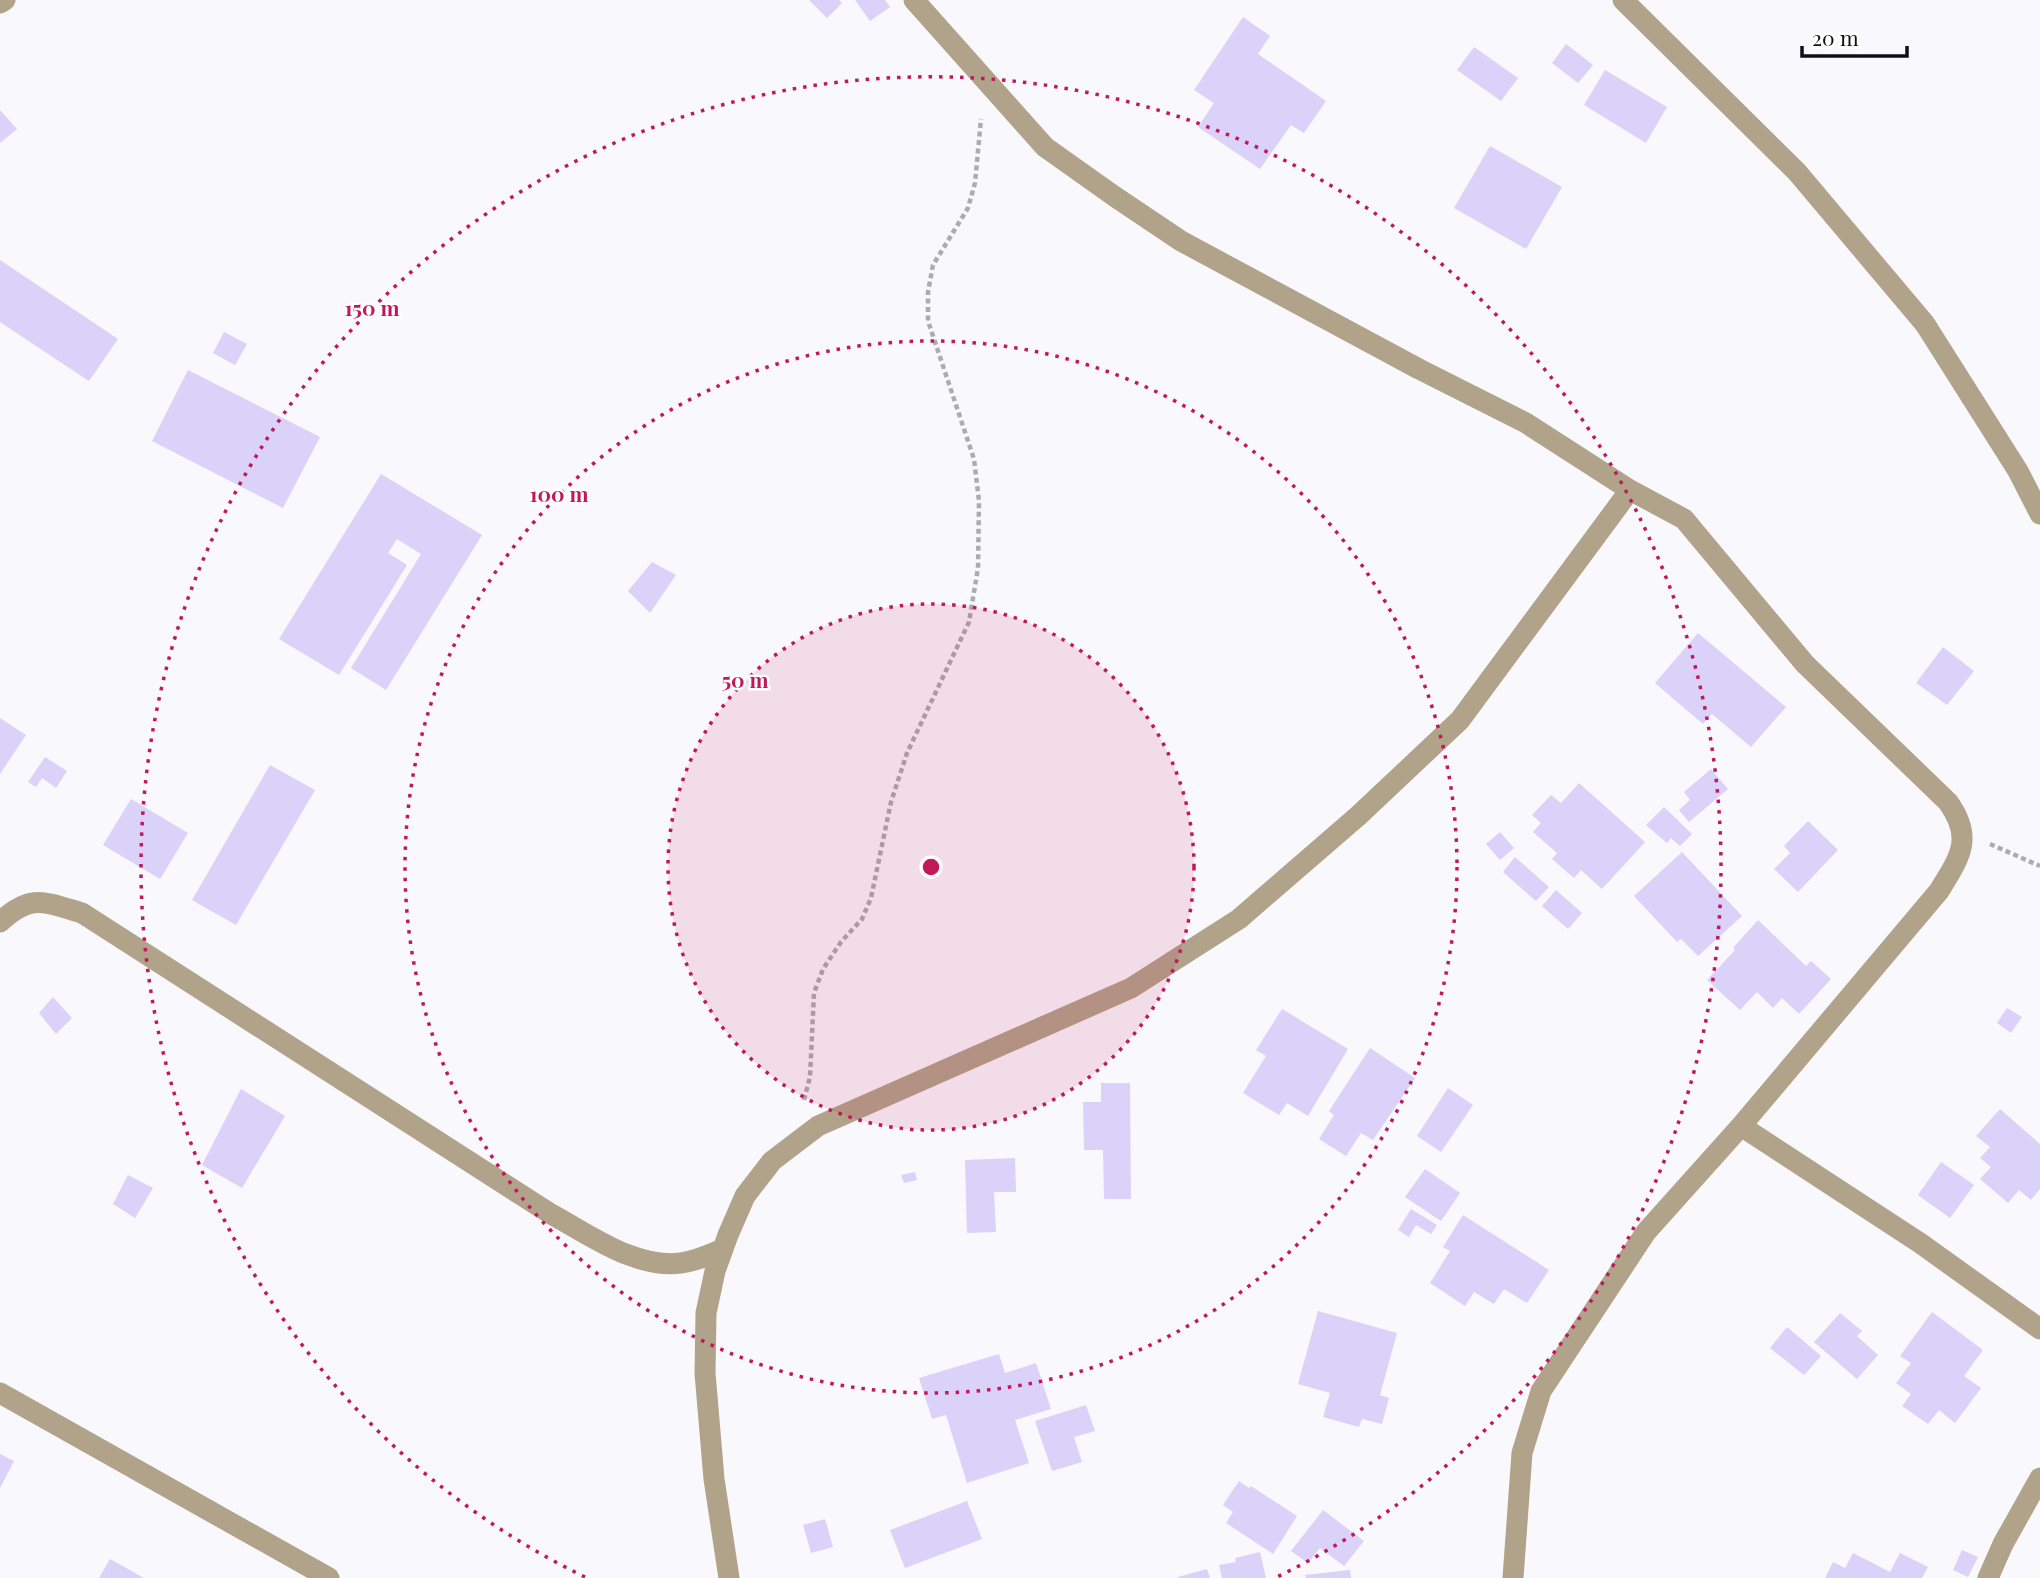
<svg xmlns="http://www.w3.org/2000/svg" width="2040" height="1578" viewBox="0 0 2040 1578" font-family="'Playfair Display',serif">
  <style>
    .building { fill: #dad2f8 }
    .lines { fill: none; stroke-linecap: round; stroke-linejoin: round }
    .path { stroke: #acabb0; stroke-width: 4.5; stroke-dasharray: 5 3.5; stroke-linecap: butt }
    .minor { stroke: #b1a389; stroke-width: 21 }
    .ring { fill: none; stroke: #c2185b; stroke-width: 3.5; stroke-dasharray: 3.5 7 }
    .centre { fill: #c2185b; stroke: #fff; stroke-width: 3.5 }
    .ring-label { font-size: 21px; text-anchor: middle; font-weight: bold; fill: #c2185b; stroke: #fff; stroke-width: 5; stroke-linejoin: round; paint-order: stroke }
  </style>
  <rect width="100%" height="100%" fill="#f9f8fc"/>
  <path class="building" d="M809 0H839L842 3 827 18Z
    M855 0H885L890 7 870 21Z
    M1243 17 1270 36 1258 54 1326 101 1304 133 1291 125 1260 169 1198 127 1214 103 1194 90Z
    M1566 44 1593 65 1578 83 1552 63Z
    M1474 47 1518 78 1501 101 1457 70Z
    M1605 70 1667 107 1646 143 1584 105Z
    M0 110 17 129 0 143Z
    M1490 146 1562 187 1526 249 1454 208Z
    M0 260 118 339 89 381 0 322Z
    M224 332 247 344 235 365 213 353Z
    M188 370 320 437 283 508 152 441Z
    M381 474 482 535 386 690 351 668 421 554 397 539 388 553 407 565 339 675 279 639Z
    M652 562 676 575 650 613 628 591Z
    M1698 633 1786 707 1751 747 1712 714 1703 724 1655 683Z
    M1943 647 1974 671 1947 705 1916 683Z
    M0 718 26 735 0 774Z
    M45 757 67 771 56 788 42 778 36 787 28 782Z
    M270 765 315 790 236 925 192 900Z
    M1711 769 1728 789 1689 822 1679 810 1690 800 1684 792Z
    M1579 783 1645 842 1602 889 1581 870 1574 878 1552 859 1557 853 1533 832 1541 823 1532 815 1551 795 1561 803Z
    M131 799 188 833 160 879 103 845Z
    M1664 807 1692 834 1680 846 1671 838 1667 843 1646 825Z
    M1808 821 1838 850 1798 892 1774 869 1790 853 1784 846Z
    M1500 832 1514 848 1500 860 1486 844Z
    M1682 852 1742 916 1698 956 1681 939 1677 942 1634 896Z
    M1515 857 1549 887 1536 901 1503 872Z
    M1556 890 1582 913 1568 929 1542 906Z
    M1758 920 1806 966 1811 961 1831 979 1799 1014 1782 998 1773 1008 1757 992 1740 1010 1707 980 1735 950 1733 948Z
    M53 997 72 1018 56 1034 39 1013Z
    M2007 1008 2022 1017 2011 1033 1997 1023Z
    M1282 1009 1348 1049 1308 1116 1287 1103 1279 1115 1243 1093 1266 1056 1256 1050Z
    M1370 1048 1415 1078 1373 1140 1361 1133 1346 1156 1319 1139 1334 1115 1329 1111Z
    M1101 1083H1130L1131 1199H1104L1103 1150H1084L1083 1102H1101Z
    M1448 1088 1473 1105 1441 1152 1417 1136Z
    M241 1089 285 1116 242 1188 202 1165Z
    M2000 1109 2040 1144V1189L2031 1200 2019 1190 2008 1203 1980 1179 1991 1167 1980 1158 1990 1147 1976 1136Z
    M1015 1158 1016 1192H994L996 1232 967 1233 965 1160Z
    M1941 1162 1974 1185 1950 1218 1918 1195Z
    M1425 1169 1460 1193 1441 1221 1405 1197Z
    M915 1172 917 1180 904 1183 901 1175Z
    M128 1175 153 1188 135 1218 113 1204Z
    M1411 1209 1437 1225 1431 1234 1416 1225 1409 1237 1398 1230Z
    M1463 1215 1549 1270 1527 1303 1504 1289 1494 1304 1474 1292 1465 1306 1430 1283 1450 1251 1443 1247Z
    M1318 1311 1397 1333 1380 1395 1389 1398 1382 1424 1362 1419 1359 1427 1323 1417 1330 1393 1298 1384Z
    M1932 1312 1983 1350 1964 1376 1981 1388 1955 1423 1939 1410 1928 1424 1902 1406 1911 1394 1896 1383 1911 1363 1900 1356Z
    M1840 1313 1862 1331 1857 1336 1878 1355 1857 1379 1814 1342Z
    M1787 1327 1821 1356 1804 1375 1770 1348Z
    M999 1354 1005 1373 1036 1363 1051 1409 1015 1420 1029 1463 967 1483 946 1415 932 1419 919 1378Z
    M1086 1405 1095 1431 1074 1437 1082 1462 1052 1471 1035 1421Z
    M0 1454 14 1461 0 1488Z
    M1239 1481 1249 1488 1251 1486 1297 1516 1273 1554 1226 1523 1233 1512 1223 1505Z
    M967 1501 982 1539 905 1568 890 1530Z
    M1323 1510 1364 1541 1344 1566 1320 1548 1308 1563 1291 1551Z
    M825 1519 833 1547 811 1553 803 1525Z
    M1962 1550 1978 1557 1968 1577 1953 1570Z
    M1260 1552 1266 1578H1222L1219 1565 1236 1562 1235 1558Z
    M1853 1553 1890 1572 1900 1553 1928 1567 1922 1578H1825L1833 1562 1845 1568Z
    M110 1559 144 1578H99Z
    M1207 1569 1210 1578H1178V1577Z
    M1350 1570 1351 1578H1306L1305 1575Z"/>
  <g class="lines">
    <path class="path" d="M1990 844 2040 866
      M804 1100 810 1077 814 993 823 969 841 942 862 919 871 898 891 802 907 753 969 622 978 568 979 501 974 459 928 321V292L933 265 968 208 975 183 981 119"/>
    <path class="minor" d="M914 0 1045 147 1114 196 1181 241 1419 369 1526 423 1630 490 1684 519 1805 664 1948 802C1974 838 1960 857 1939 891L1741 1126 1646 1232 1541 1391 1522 1453 1513 1578
      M1623 0 1797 172 1925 324 2018 471 2040 514
      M0 3 5 0
      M0 922C31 893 44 902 82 913L551 1214C590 1235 635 1269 681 1263 696 1261 709 1255 723 1249
      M1741 1126 1920 1243 2040 1329
      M0 1393 329 1578
      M729 1578 714 1479 705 1373 706 1313 715 1271 728 1235 745 1196 772 1161 818 1126 1131 988 1239 919 1358 816 1460 720 1630 490
      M1988 1578 2003 1544 2040 1478"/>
  </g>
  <circle cx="931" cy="867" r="263" fill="#c2185b" fill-opacity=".12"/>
  <g class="ring">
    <circle cx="931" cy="867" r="263"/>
    <circle cx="931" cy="867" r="526"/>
    <path d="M585 1577A790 790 0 1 1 1277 1577"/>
  </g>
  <circle cx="931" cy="867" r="10" class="centre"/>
  <g class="ring-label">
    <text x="372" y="316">150 m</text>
    <text x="559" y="502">100 m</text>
    <text x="745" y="688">50 m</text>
  </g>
  <path d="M1802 46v10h105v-10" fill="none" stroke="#111017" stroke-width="3.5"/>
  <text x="1812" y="46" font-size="21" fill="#111017" stroke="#ffffff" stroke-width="5" paint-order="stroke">20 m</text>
</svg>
